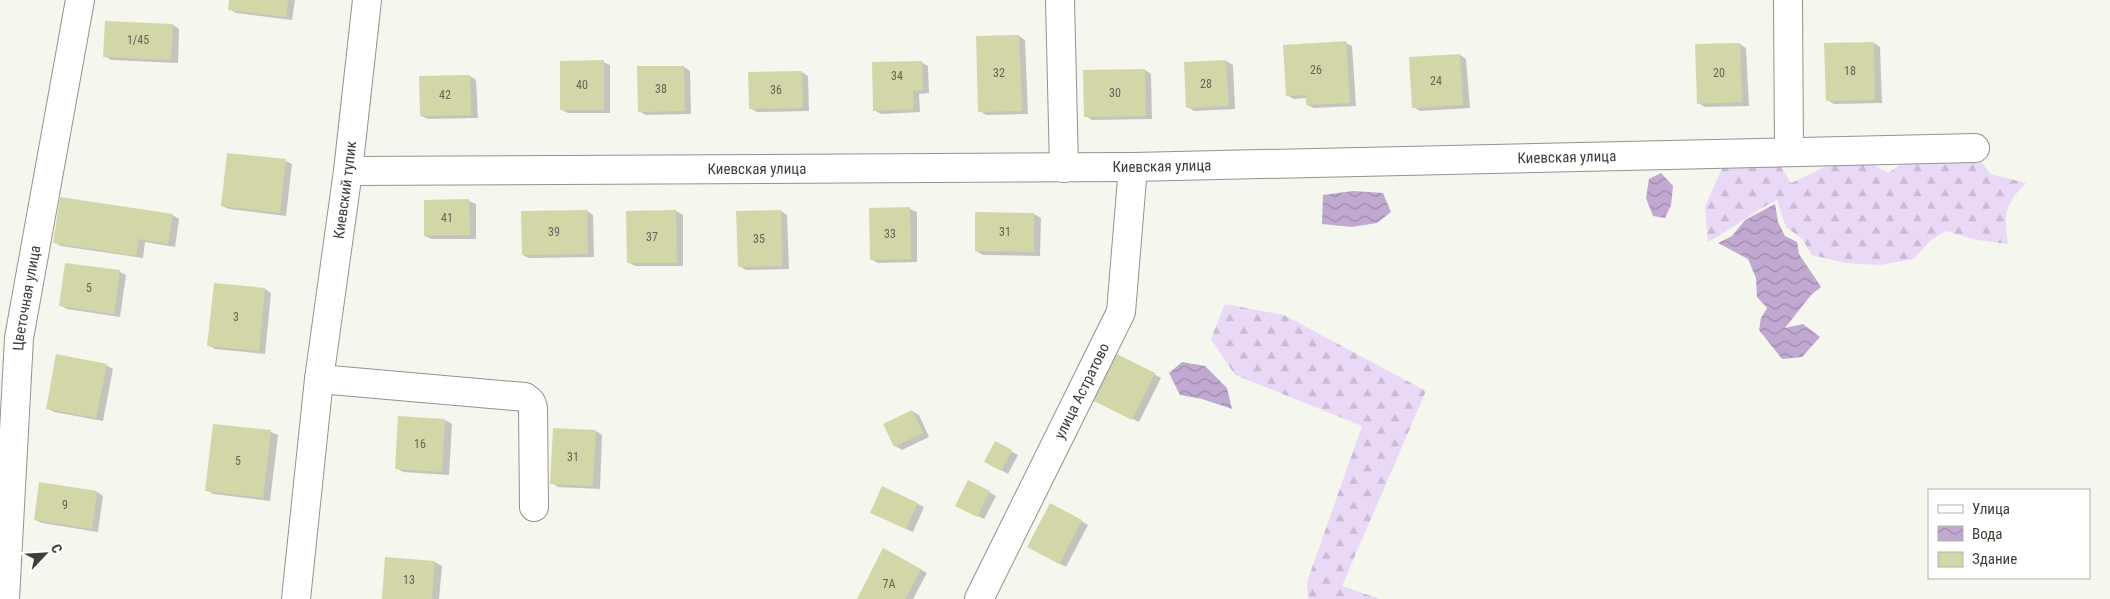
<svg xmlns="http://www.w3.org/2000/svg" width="2110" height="599" viewBox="0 0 2110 599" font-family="'Roboto Condensed',sans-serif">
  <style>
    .forest { fill: url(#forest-firs) }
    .water { fill: url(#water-waves) }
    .shadow { fill: #0003 }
    .building { fill: #d3d7a8 }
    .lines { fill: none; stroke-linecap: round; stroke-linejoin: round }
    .minor-casing { stroke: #93938d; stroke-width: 30 }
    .minor { stroke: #fff; stroke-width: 28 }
    .labels { text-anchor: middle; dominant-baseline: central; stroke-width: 4; stroke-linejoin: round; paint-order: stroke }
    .number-label { font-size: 12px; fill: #626456 }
    .street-label { font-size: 15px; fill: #3d3d3a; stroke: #fffffe }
  </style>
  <defs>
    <pattern id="forest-firs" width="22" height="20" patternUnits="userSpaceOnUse" patternTransform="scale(1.25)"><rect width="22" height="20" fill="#ead9f6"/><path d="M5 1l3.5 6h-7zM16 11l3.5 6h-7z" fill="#cabbd4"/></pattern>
    <pattern id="water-waves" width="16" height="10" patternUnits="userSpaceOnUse" patternTransform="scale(1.25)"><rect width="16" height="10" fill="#c0a8d0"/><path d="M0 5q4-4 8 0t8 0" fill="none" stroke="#9d8aaa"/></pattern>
  </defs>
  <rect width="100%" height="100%" fill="#f5f6ee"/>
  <path class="forest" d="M1964 136 1990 174 2026 183C2004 205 2004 215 2008 244L1977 240 1946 231 1931 240 1914 259 1880 265 1845 263 1812 255 1802 239 1786 227 1777 200C1752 212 1732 229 1708 242L1705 207 1723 166 1777 161 1791 183 1825 167 1869 162 1888 173 1909 159Z
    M1225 304 1284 315 1426 391 1342 586 1380 599H1308L1307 582 1362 426 1235 375 1211 339Z"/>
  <path class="water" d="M1661 173 1673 186 1671 205 1665 218 1653 216 1646 198 1649 179Z
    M1353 191 1383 193 1391 212 1377 223 1352 227 1322 224 1323 195Z
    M1775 204 1778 222 1785 236 1797 242 1799 254 1821 287 1811 295 1785 328 1803 324 1820 337 1802 357 1782 359 1759 330 1761 318 1767 308 1757 297 1756 278 1748 259 1718 243 1732 236 1745 220Z
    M1182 362 1205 366 1227 388 1232 409 1202 399 1180 395 1169 373Z"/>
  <path class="shadow" d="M231 0H295L292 20 236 13 229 9Z
    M173 25 179 29 178 63 111 60 105 56Z
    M1019 36 1025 40 1028 114 986 115 980 111Z
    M1346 43 1352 46 1356 106 1314 108 1307 105V98L1294 99 1287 95Z
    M1874 43 1880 47 1882 103 1834 104 1827 100Z
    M1740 44 1746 48 1749 106 1705 107 1698 103Z
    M1460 55 1466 59 1470 108 1420 111 1413 107Z
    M1226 61 1233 65 1235 109 1194 111 1188 107 1185 63Z
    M603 62 610 65V113H568L562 110Z
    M921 62 928 66 929 93 919 94 920 112 881 114 874 110Z
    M684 67 690 71 691 114 646 115 639 111Z
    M1145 70 1151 74 1152 119 1092 120 1086 116Z
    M802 72 808 76 809 111 757 112 750 108Z
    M470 76 476 80 478 118 428 119 421 116Z
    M286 161 292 164 286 216 229 209 222 206Z
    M425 201H469L476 204V239H432L425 236Z
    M910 209 917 212V262L878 263 871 259Z
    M587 211 593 215 594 257 529 258 523 255Z
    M676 211 683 215V266H635L628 262 627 212Z
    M781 211 787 215 789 269 746 270 739 266Z
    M1034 214 1041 218 1040 256 983 255 976 251Z
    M172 215 179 219 175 247 145 242 143 258 61 246 54 242Z
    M66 264 120 272 126 275 120 317 67 309 60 305Z
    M265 289 271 293 265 354 215 349 208 345Z
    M106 365 113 369 103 421 54 412 47 408Z
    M1154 374 1161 378 1139 422 1100 403Z
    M912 411 919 415 929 437 902 450 895 446Z
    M399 417 445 420 452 424 449 475 403 472 396 468Z
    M214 425 271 432 278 435 270 501 213 494 207 490Z
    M596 431 602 435 600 489 558 487 552 483Z
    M995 443 1018 455 1008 474 986 461Z
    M969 481 996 496 984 519 963 509Z
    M97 492 103 496 98 532 42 523 35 520Z
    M918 504 924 507 913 532 878 516Z
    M1081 521 1088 525 1066 567 1029 547Z
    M884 550 927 573 913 599H858Z
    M386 558 435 562 442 566 439 599H383Z"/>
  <path class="building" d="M229 0H288L286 17 228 10Z
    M105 21 173 24 171 60 103 57Z
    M1019 35 1022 111 978 112 976 36Z
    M1346 41 1350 103 1306 105V95L1286 96 1283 45Z
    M1874 42 1875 100 1826 101 1824 43Z
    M1740 43 1742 102 1697 104 1695 44Z
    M1460 54 1463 105 1412 108 1409 57Z
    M604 60V110H560V61Z
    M1226 60 1229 106 1186 108 1184 62Z
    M922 61 923 90 913 91 914 109 873 111 872 62Z
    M637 66H684L685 111 638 112Z
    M1145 69 1146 116 1084 117 1083 70Z
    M802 71 803 108 749 109 748 72Z
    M470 75 471 115 420 116 419 76Z
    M227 153 286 159 280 213 221 206Z
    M60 197 173 214 168 244 139 239 136 256 53 243Z
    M469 199 470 235 424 236V200Z
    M910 207 911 259 870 260 869 208Z
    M587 210 588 254 522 255 521 211Z
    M676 210 677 263H627L626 211Z
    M781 210 782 266 738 267 736 211Z
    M975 212 1034 213V252L975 251Z
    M65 263 120 270 114 314 59 306Z
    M214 283 265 288 259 351 207 346Z
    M1115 353 1155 373 1132 420 1092 400Z
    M56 354 107 364 96 418 46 409Z
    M912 410 923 433 894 447 883 424Z
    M398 416 445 419 442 472 395 469Z
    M213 424 271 430 263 498 205 491Z
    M553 428 596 430 593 486 550 484Z
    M995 441 1012 450 1001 471 984 462Z
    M968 480 990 491 977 517 955 506Z
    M39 482 97 491 92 529 34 520Z
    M882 486 918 503 906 529 870 513Z
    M1050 503 1082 520 1059 564 1027 547Z
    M883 548 921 569 905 599H857Z
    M385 557 435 561 432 599H382Z"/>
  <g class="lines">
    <g class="minor-casing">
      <g id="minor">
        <path d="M1060 0 1064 168"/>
        <path d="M1788 0 1789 152"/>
        <path id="s1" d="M348 171 1133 167 1975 148"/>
        <path d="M319 379 525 397 531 402 533 408 534 507"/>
        <path id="s2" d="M5 599 19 338 80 0"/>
        <path id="s3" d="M296 599 319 379 348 171 367 0"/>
        <path id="s4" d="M979 599 1121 312 1133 167"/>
      </g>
    </g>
    <use href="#minor" class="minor"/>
  </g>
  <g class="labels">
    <g class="number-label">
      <text x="138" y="40">1/45</text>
      <text x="1316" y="70">26</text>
      <text x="1850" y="71">18</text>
      <text x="999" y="73">32</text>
      <text x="1719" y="73">20</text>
      <text x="897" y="76">34</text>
      <text x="1436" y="81">24</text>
      <text x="1206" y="84">28</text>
      <text x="582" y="85">40</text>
      <text x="661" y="89">38</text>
      <text x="776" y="90">36</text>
      <text x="1115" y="93">30</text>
      <text x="445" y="95">42</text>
      <text x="447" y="218">41</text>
      <text x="554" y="232">39</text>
      <text x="1005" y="232">31</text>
      <text x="890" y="234">33</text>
      <text x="652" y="237">37</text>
      <text x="759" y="239">35</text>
      <text x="89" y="288">5</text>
      <text x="236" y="317">3</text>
      <text x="420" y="444">16</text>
      <text x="573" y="457">31</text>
      <text x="238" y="461">5</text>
      <text x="65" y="505">9</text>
      <text x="409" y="580">13</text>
      <text x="889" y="584">7А</text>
    </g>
    <g class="street-label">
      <text stroke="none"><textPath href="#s1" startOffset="1219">Киевская улица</textPath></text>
      <text stroke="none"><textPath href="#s1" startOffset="814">Киевская улица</textPath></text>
      <text stroke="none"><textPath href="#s1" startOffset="409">Киевская улица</textPath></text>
      <text stroke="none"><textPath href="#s3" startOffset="412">Киевский тупик</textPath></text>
      <text stroke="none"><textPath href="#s2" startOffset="302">Цветочная улица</textPath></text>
      <text stroke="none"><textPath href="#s4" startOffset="232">улица Астратово</textPath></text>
    </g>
  </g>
  <rect x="1928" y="489" width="162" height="90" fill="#fffffe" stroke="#b1b1b0"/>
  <rect x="1938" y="505" width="25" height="8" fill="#ffffff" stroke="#b1b1b0"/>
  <text x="1972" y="514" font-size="15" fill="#3d3d3a">Улица</text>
  <rect x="1938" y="526" width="25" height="15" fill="url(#water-waves)" stroke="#b1b1b0"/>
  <text x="1972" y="539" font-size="15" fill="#3d3d3a">Вода</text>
  <rect x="1938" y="552" width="25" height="15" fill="#d3d7a8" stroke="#b1b1b0"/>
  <text x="1972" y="564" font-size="15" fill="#3d3d3a">Здание</text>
  <g transform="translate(45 554) rotate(65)" stroke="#fffffe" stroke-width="4" paint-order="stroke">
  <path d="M0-4L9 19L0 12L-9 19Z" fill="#3d3d3a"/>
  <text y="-8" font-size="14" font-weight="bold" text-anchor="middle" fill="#3d3d3a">С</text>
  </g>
</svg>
